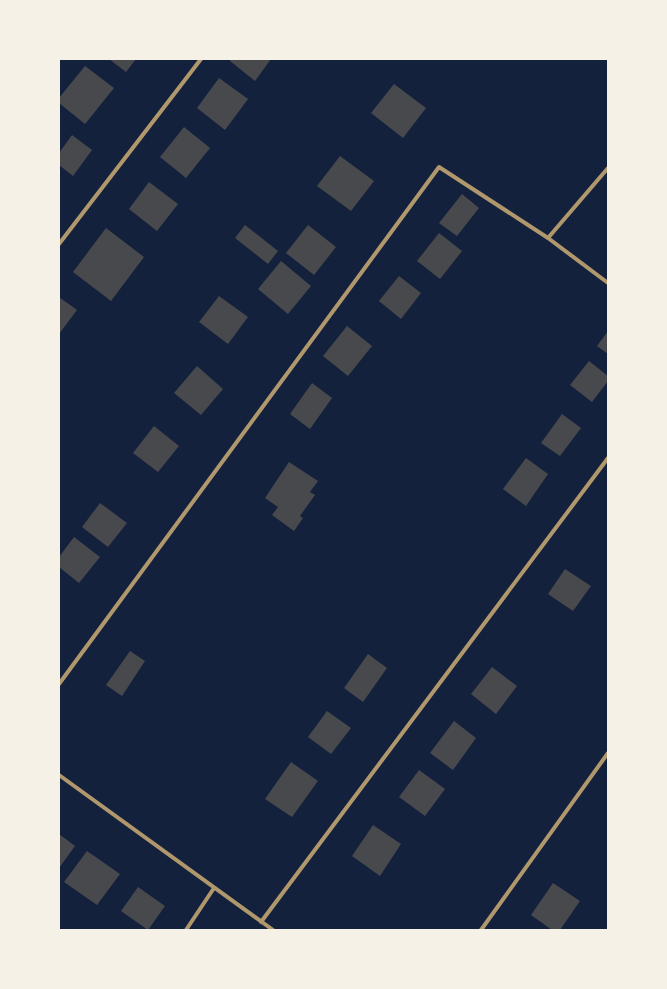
<svg xmlns="http://www.w3.org/2000/svg" width="667" height="989" viewBox="0 0 667 989" font-family="'DejaVu Sans',sans-serif">
  <style>
    .building { fill: #48494c }
    .lines { fill: none; stroke-linecap: round; stroke-linejoin: round }
    .minor { stroke: #b1986c; stroke-width: 4 }
  </style>
  <rect width="100%" height="100%" fill="#14213d"/>
  <path class="building" d="M109 59H136L126 72Z
    M231 59H271L255 81 230 61Z
    M85 66 114 88 85 124 59 103V98Z
    M219 78 248 99 225 130 197 108Z
    M394 84 426 108 403 138 371 113Z
    M184 127 210 148 186 178 160 157Z
    M72 135 92 150 73 176 59 165V153Z
    M340 156 374 181 351 211 317 186Z
    M149 182 178 204 157 231 129 209Z
    M462 194 479 208 457 236 439 223Z
    M245 225 278 251 268 264 235 238Z
    M308 225 336 247 314 275 286 253Z
    M106 228 144 257 111 301 73 272Z
    M439 233 462 251 440 279 417 261Z
    M281 261 311 286 288 314 258 289Z
    M399 276 421 293 401 319 379 301Z
    M219 296 248 317 228 344 199 322Z
    M59 297 77 310 59 334Z
    M347 326 372 346 348 376 323 356Z
    M608 331V354L597 346Z
    M589 361 608 376V381L592 402 570 385Z
    M197 366 223 389 201 415 174 393Z
    M312 383 332 398 310 429 290 414Z
    M562 414 581 428 560 456 541 443Z
    M154 426 179 446 158 472 133 453Z
    M526 458 548 474 526 506 503 489Z
    M289 462 318 481 310 492 315 495 300 516 303 518 294 531 272 515 278 507 265 498Z
    M100 503 127 523 108 547 82 527Z
    M74 537 100 557 79 583 59 567V557Z
    M565 569 591 586 573 611 548 594Z
    M130 651 145 661 122 696 106 685Z
    M368 654 387 668 363 702 344 688Z
    M492 667 517 686 496 714 471 694Z
    M327 711 351 728 331 754 308 737Z
    M454 721 476 738 453 770 430 753Z
    M291 762 318 781 292 817 265 799Z
    M419 770 445 789 425 816 399 797Z
    M373 825 401 844 380 876 352 856Z
    M59 834 75 846 59 868Z
    M87 851 120 874 97 905 64 882Z
    M553 883 580 901 560 930H552L531 915Z
    M138 887 165 906 148 930 121 911Z"/>
  <g class="lines">
    <path class="minor" d="M548 238 608 168
      M59 244 201 59
      M59 684 439 167 548 238 608 283
      M59 775 273 930
      M261 922 608 458
      M186 930 214 888
      M481 930 608 753"/>
  </g>
  <rect width="667" height="989" fill="none" stroke="#f6f1e7" stroke-width="120"/>
</svg>
